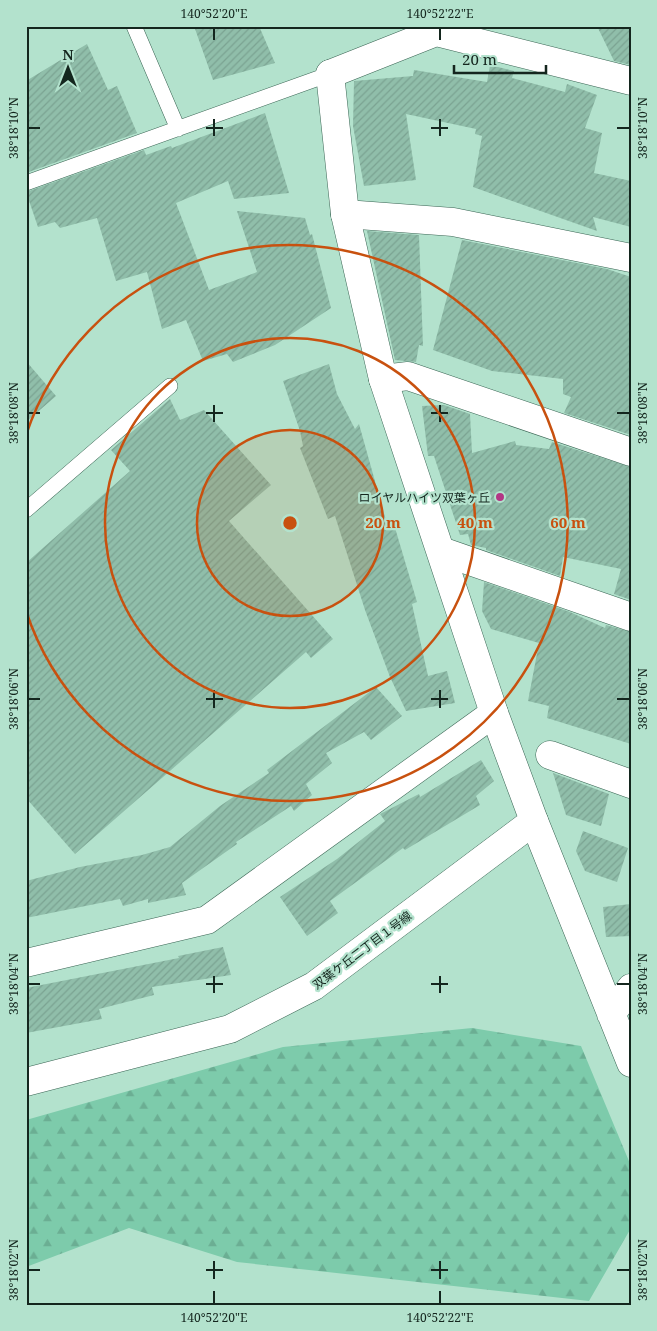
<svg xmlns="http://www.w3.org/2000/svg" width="657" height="1331" viewBox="0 0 657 1331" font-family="'Noto Serif','Noto Sans JP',serif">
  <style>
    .forest { fill: url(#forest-firs) }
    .building { fill: url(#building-hatch) }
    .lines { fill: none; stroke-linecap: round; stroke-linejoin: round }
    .service-casing { stroke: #3a6554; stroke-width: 16 }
    .minor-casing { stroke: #3a6554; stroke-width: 29 }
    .tertiary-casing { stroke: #3a6554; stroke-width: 29 }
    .service { stroke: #fff; stroke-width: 15 }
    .minor { stroke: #fff; stroke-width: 28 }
    .tertiary { stroke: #fff; stroke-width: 28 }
    .ticks { fill: none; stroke: #14261e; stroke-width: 2 }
    .ring { fill: none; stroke: #c8510f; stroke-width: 2.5 }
    .poi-dot { fill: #b33685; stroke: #b3e2cd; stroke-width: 2 }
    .labels { text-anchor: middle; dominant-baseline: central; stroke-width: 4.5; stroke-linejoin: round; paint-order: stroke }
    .poi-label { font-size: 12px; fill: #14261e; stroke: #b3e2cd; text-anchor: end }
    .street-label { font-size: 12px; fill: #14261e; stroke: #b3e2cd }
    .centre { fill: #c8510f; stroke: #b3e2cd; stroke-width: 2.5 }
    .ring-label { font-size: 15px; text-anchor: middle; font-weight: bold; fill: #c8510f; stroke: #b3e2cd; stroke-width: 4.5; stroke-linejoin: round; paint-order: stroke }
    .neatline { fill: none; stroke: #14261e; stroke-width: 2 }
    .ticks-label { font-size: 12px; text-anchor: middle; fill: #14261e }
  </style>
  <defs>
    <pattern id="forest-firs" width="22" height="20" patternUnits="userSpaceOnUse" patternTransform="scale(1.25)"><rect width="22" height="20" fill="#7dcbab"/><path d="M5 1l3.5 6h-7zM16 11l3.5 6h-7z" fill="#6bae93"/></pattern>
    <pattern id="building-hatch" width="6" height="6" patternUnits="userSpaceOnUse" patternTransform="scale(1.25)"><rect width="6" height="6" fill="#90beaa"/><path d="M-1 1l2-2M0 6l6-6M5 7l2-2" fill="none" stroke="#7ba392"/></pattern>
  </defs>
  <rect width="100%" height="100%" fill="#b3e2cd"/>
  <path class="forest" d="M472 1028 581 1046 631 1166V1228L589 1301 237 1262 129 1228 26 1267V1120L283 1047Z"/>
  <path class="building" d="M194 26H259L275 63 213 80Z
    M597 26H631V65L614 61Z
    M87 44 108 90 117 86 137 133 26 173V81Z
    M490 65 514 71 512 78 565 92 567 84 597 95 585 128 602 133 594 173 631 181V227L593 217 597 231 473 187 482 136 475 134 476 129 406 114 416 180 364 186 353 126 354 81 413 76 414 70 487 82Z
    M265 113 289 193 234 199 228 181 176 203 209 290 257 272 237 211 305 218 310 235 312 234 331 308 275 345 233 362 227 354 203 361 186 320 162 329 147 272 116 281 97 218 60 228 55 222 38 227 26 192 144 150 146 155 171 146 172 148Z
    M367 231 419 235 423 346 419 345 416 362 395 360Z
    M462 240 607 269 631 277V435L564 413 571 397 563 394V379L492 371 433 350Z
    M26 361 56 396 26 422Z
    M329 364 337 394 355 429 359 424 387 524 393 521 417 602 412 604 428 676 447 671 455 703 406 711 390 677 365 610 335 516 328 519 300 448 303 446 300 431 283 381Z
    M170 399 180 420 204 410 271 485 229 521 333 639 311 658 306 652 75 854 26 798V563L130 471 111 450Z
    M444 405 470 414 472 453 515 441 516 445 549 449 552 442 631 467V600L614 594 621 569 563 557 560 576 486 550V548L471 545 468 534 460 535 434 456H428L422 406Z
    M484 582 570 612 605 628 606 625 631 632V744L547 718 549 706 528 701 539 643 491 629 482 611Z
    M376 687 402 716 371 740 364 732 326 753 332 763 306 784 312 795 294 811 291 806 236 842 237 844 182 883 186 895 148 903V899L123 906 120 899 26 918V881L80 867 142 855 170 847 220 806 269 773 267 770Z
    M481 760 494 781 476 796 480 805 405 850 403 848 330 901 338 913 307 936 280 897 337 859 385 821 380 814 384 812 419 794 420 797Z
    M553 773 609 794 601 826 566 815Z
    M583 831 628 848 617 882 585 871 576 851Z
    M631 904V936L606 937 603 907Z
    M223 947 231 975 152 987 154 995 99 1009 102 1019 26 1033V988L179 958 178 956Z"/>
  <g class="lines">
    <g class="service-casing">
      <path id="service" d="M134 26 178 129
        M26 183 330 74
        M26 510 170 386"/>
    </g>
    <g class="minor-casing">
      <path id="minor" d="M330 74 436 32 631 81
        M345 214 453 222 631 258
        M383 379 408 376 631 452
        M441 551 631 617
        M550 755 631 784
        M534 821 631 1063
        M26 963 207 920 494 713
        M611 1014 631 988"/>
    </g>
    <g class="tertiary-casing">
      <path id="tertiary" d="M26 1082 230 1029 314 986 534 821 494 713 383 379 345 214 330 74"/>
    </g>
    <use href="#service" class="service"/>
    <use href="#minor" class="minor"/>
    <use href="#tertiary" class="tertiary"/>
  </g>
  <path class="ticks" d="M214 28V40M440 28V40M214 119V136M440 119V136M28 128H40M206 128H223M431 128H448M617 128H630M214 405V422M440 405V422M28 413H40M206 413H223M431 413H448M617 413H630M214 690V708M440 690V708M28 699H40M206 699H223M431 699H448M617 699H630M214 976V993M440 976V993M28 984H40M206 984H223M431 984H448M617 984H630M214 1261V1279M440 1261V1279M28 1270H40M206 1270H223M431 1270H448M617 1270H630M214 1291V1304M440 1291V1304"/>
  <circle cx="290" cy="523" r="93" fill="#c8510f" fill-opacity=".12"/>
  <g class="ring">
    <circle cx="290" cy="523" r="93"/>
    <circle cx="290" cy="523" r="185"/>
    <path d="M26 435A278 278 0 1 1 26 611"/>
  </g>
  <circle class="poi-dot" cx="500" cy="497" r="5"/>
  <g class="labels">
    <g class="poi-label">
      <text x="490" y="497">ロイヤルハイツ双葉ヶ丘</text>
    </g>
    <g class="street-label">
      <text transform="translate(362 950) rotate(-37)">双葉ケ丘二丁目１号線</text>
    </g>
  </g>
  <circle cx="290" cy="523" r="8" class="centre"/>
  <g class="ring-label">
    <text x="383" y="528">20 m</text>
    <text x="475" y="528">40 m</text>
    <text x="568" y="528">60 m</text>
  </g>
  <rect width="657" height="1331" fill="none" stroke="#b3e2cd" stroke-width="55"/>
  <g transform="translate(68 68)" stroke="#b3e2cd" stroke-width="4" paint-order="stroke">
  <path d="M0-4L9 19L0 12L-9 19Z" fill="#14261e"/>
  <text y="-8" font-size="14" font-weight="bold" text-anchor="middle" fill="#14261e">N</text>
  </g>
  <path d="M454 65v8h92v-8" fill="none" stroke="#14261e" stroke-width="2.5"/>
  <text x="462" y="65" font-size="15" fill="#14261e" stroke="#b3e2cd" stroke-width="4" paint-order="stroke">20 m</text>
  <rect x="28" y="28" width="602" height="1276" class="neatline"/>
  <g class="ticks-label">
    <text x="214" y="18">140°52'20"E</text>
    <text x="440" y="18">140°52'22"E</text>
    <text transform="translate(14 128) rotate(-90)" y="4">38°18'10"N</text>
    <text transform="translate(643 128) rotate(-90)" y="4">38°18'10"N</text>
    <text transform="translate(14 413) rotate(-90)" y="4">38°18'08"N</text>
    <text transform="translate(643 413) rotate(-90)" y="4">38°18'08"N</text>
    <text transform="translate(14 699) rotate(-90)" y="4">38°18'06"N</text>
    <text transform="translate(643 699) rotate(-90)" y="4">38°18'06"N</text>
    <text transform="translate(14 984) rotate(-90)" y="4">38°18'04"N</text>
    <text transform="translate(643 984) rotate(-90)" y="4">38°18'04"N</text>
    <text transform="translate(14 1270) rotate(-90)" y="4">38°18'02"N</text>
    <text transform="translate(643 1270) rotate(-90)" y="4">38°18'02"N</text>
    <text x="214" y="1322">140°52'20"E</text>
    <text x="440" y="1322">140°52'22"E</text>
  </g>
</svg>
